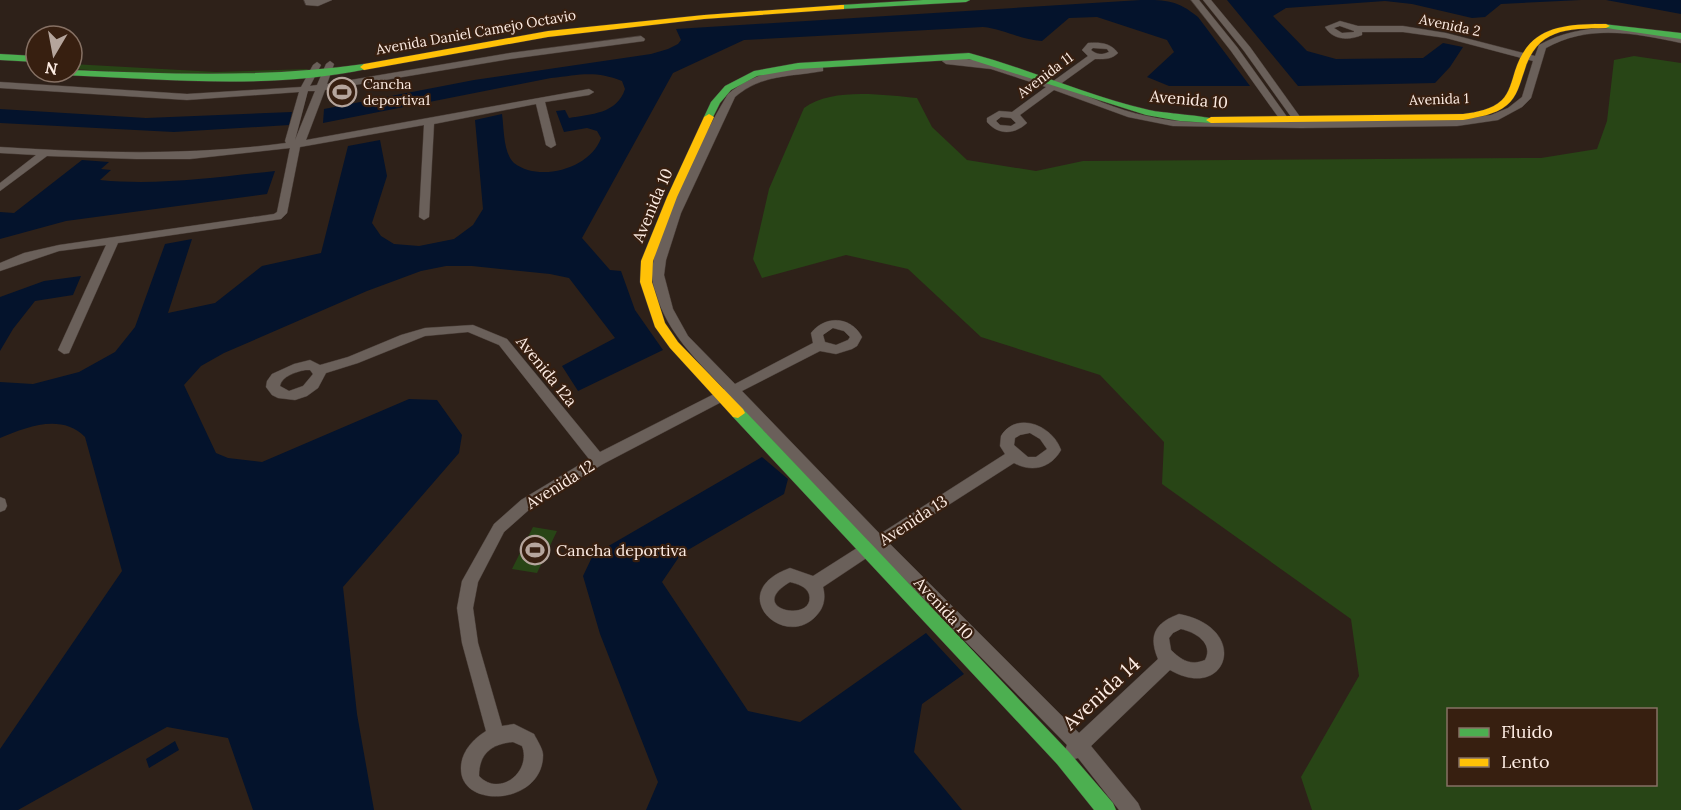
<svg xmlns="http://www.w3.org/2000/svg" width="1681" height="810" viewBox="0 0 1681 810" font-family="Lora,serif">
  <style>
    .green { fill: #284516; fill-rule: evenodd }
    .water { fill: #04132c }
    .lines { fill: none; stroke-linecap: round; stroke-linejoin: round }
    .street-casing { stroke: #483c36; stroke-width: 1 }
    .fast-casing { stroke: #483c36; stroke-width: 1 }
    .slow-casing { stroke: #483c36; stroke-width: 1 }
    .street { fill: #6a605a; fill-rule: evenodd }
    .fast { fill: #4caf50; fill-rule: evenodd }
    .slow { fill: #ffc107; fill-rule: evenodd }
    .labels { text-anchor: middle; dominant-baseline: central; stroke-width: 4.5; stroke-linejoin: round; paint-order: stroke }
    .far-street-label { font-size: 14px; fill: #fdece3; stroke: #371f10 }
    .far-poi-label { font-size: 14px; fill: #fdece3; stroke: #371f10; text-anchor: start }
    .street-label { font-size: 16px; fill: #fdece3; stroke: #371f10 }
    .poi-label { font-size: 16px; fill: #fdece3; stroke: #371f10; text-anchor: start }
    .near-street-label { font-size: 20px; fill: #fdece3; stroke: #371f10 }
  </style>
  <rect width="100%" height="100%" fill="#2e2119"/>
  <path class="green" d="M1634 56 1681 63V810H1312L1301 777 1359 676 1351 619 1162 484 1164 442 1100 375 981 337 908 269 846 255 762 278 753 259 769 189 804 108C832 87 884 95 917 98L932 127 967 160 1036 171 1083 161 1541 158 1597 149 1607 121 1614 60ZM1448 710H1656V784H1448Z
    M72 64 216 72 308 69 305 73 193 76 72 69Z
    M533 527 557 531 537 573 512 569Z"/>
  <path class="water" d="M1141 0C1167 0 1177 0 1198 17L1250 86H1169L1147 77 1174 52 1167 40 1097 17 1069 18 1042 41C1021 40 1004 29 983 27L744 40 673 73 582 238 610 270 621 271 635 310 663 350 578 391 562 366 615 338 569 278 550 274 472 266H446L421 271 367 291 224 353 201 366 184 385 216 453 228 458 262 462 409 399 437 400 462 435 459 453 343 587 357 714 374 810H253L228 738 167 727 18 810H0V749L122 571 85 437C61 413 27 427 0 438V382L33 384 79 372 115 352 135 327 165 244 192 239 168 313 215 303 262 266 321 253 348 146 380 140 387 176 372 223 381 236 394 244 419 246 454 239 473 225 483 209 475 120 502 114C504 127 503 153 514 163 540 183 591 168 601 138L597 131 587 128 564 132 556 111 565 110 569 118C591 114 617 114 625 89L622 81C595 70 579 75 551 78L323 123 324 109 474 80 651 54 668 49 678 44 681 40 676 29Z
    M1227 0H1581L1501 4 1485 17 1472 18 1412 4 1385 1 1286 8 1273 16 1307 51 1336 59 1423 58 1443 43 1463 47 1450 67 1435 83 1298 86Z
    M1606 0H1681V14Z
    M0 109 146 118 292 112 289 125 174 132 0 123Z
    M82 160 109 162 101 169 111 170 100 180C158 186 218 177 275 171L267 194 66 221 0 239V212L14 213Z
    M81 276 73 295 35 301 13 329 0 351V297L44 281Z
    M762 457 788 479 784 494 681 554 662 582 748 711 800 722 926 633 964 674 922 704 914 752 962 810H646L658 782 600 634 583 576 593 555Z
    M175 741 179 750 149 768 146 759Z"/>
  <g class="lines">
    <g class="street-casing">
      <path id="street" d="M304 0H332L318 6 306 5Z
        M1191 0H1199L1237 47 1290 121H1294L1244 51 1203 0H1211L1250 47 1303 121 1457 120 1491 115 1508 108 1522 97 1533 61 1446 38 1403 32H1362V35C1348 41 1333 40 1325 27L1340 21 1358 26H1403L1446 33 1535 56 1539 45C1584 20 1632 28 1681 37V43C1635 33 1588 24 1546 48L1531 98 1522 107 1498 120 1457 126 1301 128 1173 126 1128 117 1054 90 1020 115 1027 123C1014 135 998 135 987 122V118L999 111 1012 112 1046 87 991 69 946 64 942 61C959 50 1031 75 1052 82L1088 56 1082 50 1088 43C1100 42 1111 43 1118 53 1111 60 1104 59 1095 59L1059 85C1088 96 1117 110 1147 116 1190 126 1236 122 1281 121L1231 51ZM1340 26 1354 31V32L1342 33 1334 28ZM1093 48 1107 49 1109 52C1102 55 1097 55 1091 50ZM1001 117 1011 118 1016 123 1011 126 1000 125 996 121Z
        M641 36 645 39 644 41 510 59 325 90 306 140 589 89 594 92 589 95 545 102 556 145 551 148 546 145 536 104 434 124 429 217 424 220 419 217 424 125 300 147 287 213 281 219 118 243 69 353 64 354 58 350 106 245 59 251 0 271V263L24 253 59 245 274 214 277 212 290 148 190 159H136L47 156 0 191V183L36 155 0 153V147C96 153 190 156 286 143L285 141 299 92 187 100 0 88V82L187 94 301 87 313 65 317 62 321 65 310 86 317 85 326 64 330 61 334 64 327 84 510 53ZM308 91H315L295 140Z
        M820 66 823 67V71C790 77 762 74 735 97L681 213 666 260 664 275 673 309 688 336 735 384 813 343 811 333C825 315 851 316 862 337L857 346 852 349 836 354 820 351 742 391 880 534 1005 454 1000 446 1001 436C1017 410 1053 426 1061 450 1051 468 1032 473 1014 463L889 543 1079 733 1158 659C1148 635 1155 623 1179 614 1252 628 1227 703 1170 670L1091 746 1138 803 1141 810H1119L1078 758 1074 759 1068 756 1065 750 1067 745 877 551 823 587C826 598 824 608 816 616 784 651 723 592 790 568L813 576 868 541 731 397 603 464 531 508 504 532 478 582 473 608 478 643 502 726 514 724 534 734C537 740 543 749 543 755 543 805 460 810 461 768 461 752 473 739 486 731L462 643 457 608 462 581 494 524 521 500 589 459 499 345 468 332 425 336 358 363 326 373 318 388 307 396 295 400 278 398 272 395 266 387 267 381 272 374 294 364 310 360 320 365 348 357 401 335 425 328 473 325 507 339 600 452 724 389C697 360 667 333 656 293 654 288 652 281 652 275 651 238 707 128 728 94 755 71 786 68 820 66ZM833 328 844 331 850 337 848 340 836 345 825 342 823 335ZM305 370H310L313 374 303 386 289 391 280 386C282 376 296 372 305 370ZM1030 433 1040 439 1047 449 1036 457H1028L1014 445 1015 438 1020 435ZM790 582C797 584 806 586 809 594 817 624 743 610 790 582ZM1181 629C1195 632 1214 643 1205 660 1191 666 1181 660 1171 650L1169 638 1173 633ZM513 742 522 746C532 771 500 798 479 776 479 754 491 744 513 742Z
        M0 497 5 499 7 506 5 510 0 512Z"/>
    </g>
    <g class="fast-casing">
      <path id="fast" d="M923 0H970L966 2 841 9 837 7 841 5Z
        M1603 24 1681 33V39L1606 28H1603Z
        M969 53C1030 69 1087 96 1149 110 1161 113 1210 116 1216 120L1211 123 1180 121 1146 115 969 59 798 69 757 76 731 90 720 103 712 119 704 117 711 102 725 86 754 71 798 63Z
        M0 54 36 56V62L0 60Z
        M364 64 367 65V69C269 90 163 79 63 75L59 72H72V70C170 74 266 78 364 64Z
        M738 408 743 409 1069 752 1113 803 1116 810H1094L1057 764 733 417 731 413Z"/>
    </g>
    <g class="slow-casing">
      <path id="slow" d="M841 5H844V9L704 19 548 37 364 70 360 67 364 64 548 31 704 15Z
        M1595 24H1606L1610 26 1606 28C1566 29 1537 28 1524 72 1520 83 1517 97 1507 105 1495 115 1478 117 1463 120L1211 123 1206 120 1211 117 1463 114C1477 112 1491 110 1502 100 1509 93 1512 81 1515 71 1528 30 1556 25 1595 24Z
        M709 114 714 117 677 197 653 261 652 282 665 323 678 342 743 409 745 413 738 418 733 417 670 348 655 327 640 282 641 261 667 197 704 117Z"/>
    </g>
    <use href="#street" class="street"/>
    <use href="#fast" class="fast"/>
    <use href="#slow" class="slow"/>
  </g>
  <defs>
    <g id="stadium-ring" transform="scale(1.5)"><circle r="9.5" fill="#371f10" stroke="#b5a59c" stroke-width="1.5"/><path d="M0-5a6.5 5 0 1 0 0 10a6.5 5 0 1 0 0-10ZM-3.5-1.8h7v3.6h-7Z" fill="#b5a59c"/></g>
  </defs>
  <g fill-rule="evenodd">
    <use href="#stadium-ring" x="342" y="92"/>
    <use href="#stadium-ring" x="535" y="550"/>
  </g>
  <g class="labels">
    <g class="far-street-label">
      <text transform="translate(1450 25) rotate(12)">Avenida 2</text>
      <text transform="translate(476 32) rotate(-10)">Avenida Daniel Camejo Octavio</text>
      <text transform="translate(1045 75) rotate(-37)">Avenida 11</text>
      <text transform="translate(1439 99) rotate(-2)">Avenida 1</text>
    </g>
    <g class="far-poi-label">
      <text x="363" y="84">Cancha<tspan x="363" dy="16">deportiva1</tspan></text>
    </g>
    <g class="street-label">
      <text transform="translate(1189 99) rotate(5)">Avenida 10</text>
      <text transform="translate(652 205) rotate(-67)">Avenida 10</text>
      <text transform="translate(547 371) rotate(51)">Avenida 12a</text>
      <text transform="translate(560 484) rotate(-32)">Avenida 12</text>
      <text transform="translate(913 520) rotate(-33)">Avenida 13</text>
      <text transform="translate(944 608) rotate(47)">Avenida 10</text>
    </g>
    <g class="poi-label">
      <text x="556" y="550">Cancha deportiva</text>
    </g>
    <g class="near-street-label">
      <text transform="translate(1101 693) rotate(-43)">Avenida 14</text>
    </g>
  </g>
  <rect x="1447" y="708" width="210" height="78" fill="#371f10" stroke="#867164" stroke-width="1.5"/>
  <rect x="1459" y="728" width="30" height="9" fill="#4caf50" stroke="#867164" stroke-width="1.5"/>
  <text x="1501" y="738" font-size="18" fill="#fdece3">Fluido</text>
  <rect x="1459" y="758" width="30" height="9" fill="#ffc107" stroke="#867164" stroke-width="1.5"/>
  <text x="1501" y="768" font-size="18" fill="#fdece3">Lento</text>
  <g transform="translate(54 54) rotate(190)"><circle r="28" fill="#371f10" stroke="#867164" stroke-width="1.5"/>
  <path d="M0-4.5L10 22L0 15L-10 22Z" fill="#b5a59c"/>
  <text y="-9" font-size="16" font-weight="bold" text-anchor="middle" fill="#fdece3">N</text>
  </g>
</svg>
